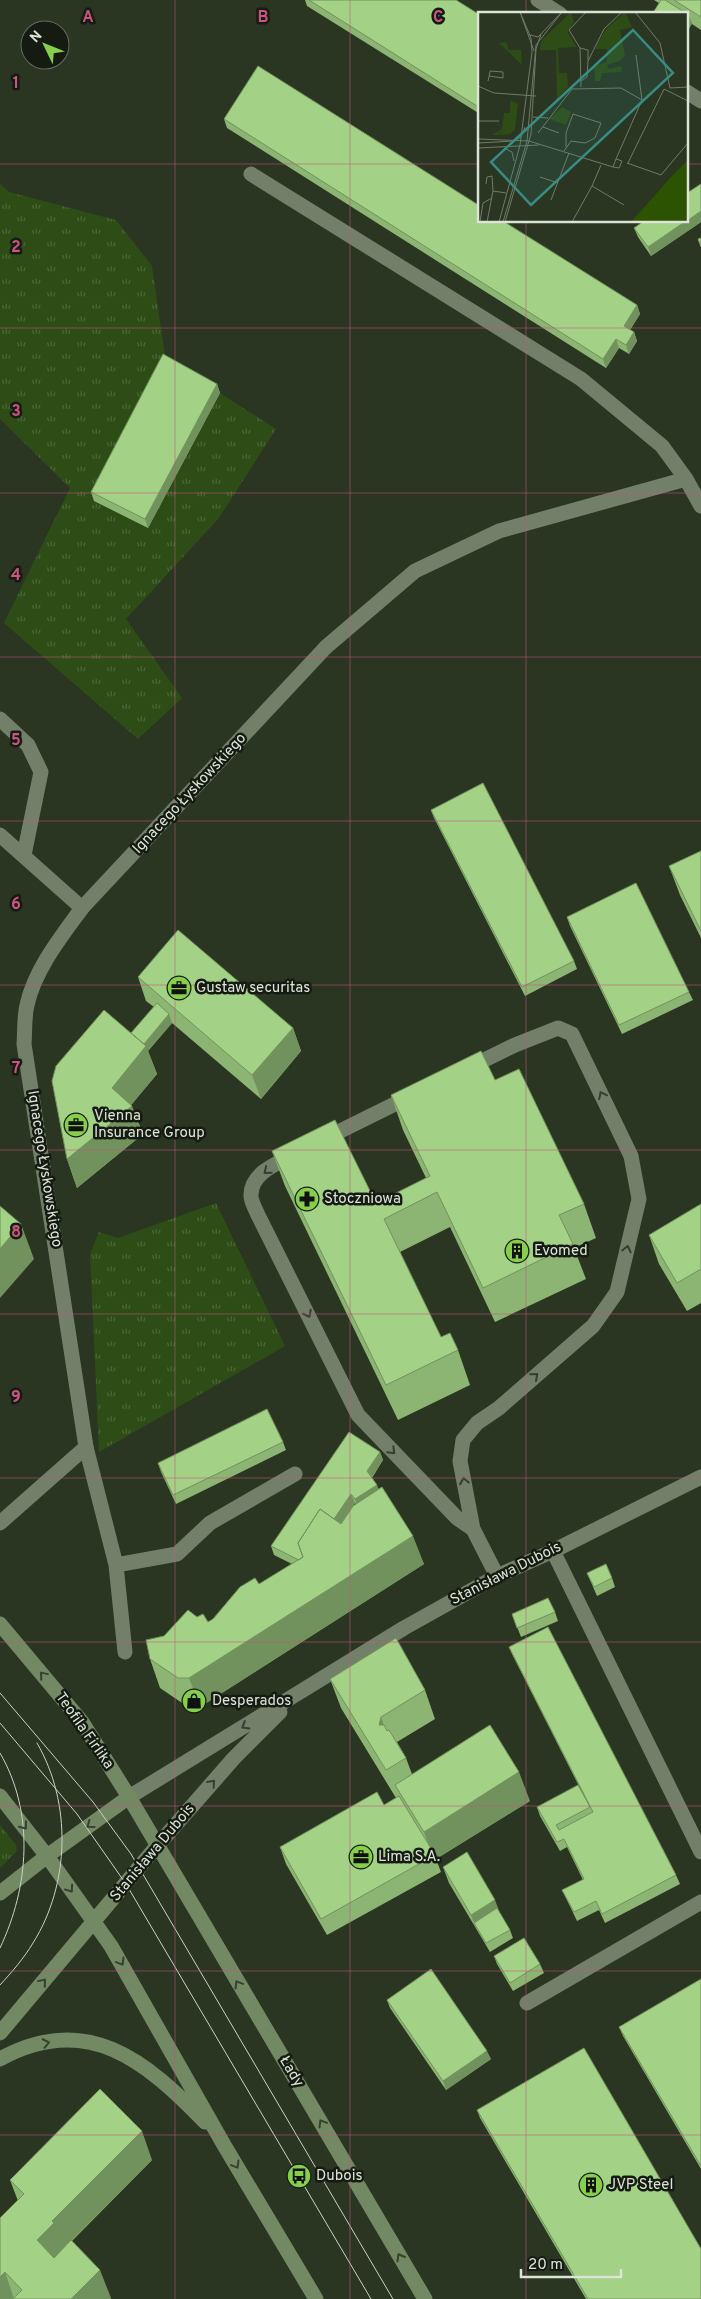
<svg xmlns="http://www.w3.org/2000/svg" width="701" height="2299" viewBox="0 0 701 2299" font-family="Overpass,sans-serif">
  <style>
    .grass { fill: url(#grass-tufts) }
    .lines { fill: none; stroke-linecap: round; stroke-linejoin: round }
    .lane { stroke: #72806a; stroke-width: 15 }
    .street { stroke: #72806a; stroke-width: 15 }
    .secondary { stroke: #728964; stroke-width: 15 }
    .tram { stroke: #cad2c5; stroke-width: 1 }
    .wall { fill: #8cb472; fill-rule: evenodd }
    .shaded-wall { fill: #72925d }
    .building { fill: #a3d185; stroke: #72925d }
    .oneway { stroke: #363e31 }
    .oneway2 { stroke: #36422f }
    .grid { fill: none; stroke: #ca5580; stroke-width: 1; stroke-opacity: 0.55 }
    .labels { text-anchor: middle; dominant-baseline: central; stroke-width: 5; stroke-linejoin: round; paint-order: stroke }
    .street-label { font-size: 15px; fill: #dce4d8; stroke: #161b12 }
    .poi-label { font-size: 15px; fill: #dce4d8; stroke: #161b12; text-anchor: start }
    .inset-road { fill: none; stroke: #717b6b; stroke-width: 1 }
    .view { fill: #388c83; fill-opacity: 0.15; stroke: #388c83; stroke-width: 2.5 }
    .inset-edge { fill: none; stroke: #dce4d8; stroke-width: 2.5 }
    .grid-label { font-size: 16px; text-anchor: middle; font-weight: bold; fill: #ca5580; stroke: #161b12; stroke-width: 5; stroke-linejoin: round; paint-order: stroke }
  </style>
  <defs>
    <pattern id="grass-tufts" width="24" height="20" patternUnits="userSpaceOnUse" patternTransform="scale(1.25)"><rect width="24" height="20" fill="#2e4d16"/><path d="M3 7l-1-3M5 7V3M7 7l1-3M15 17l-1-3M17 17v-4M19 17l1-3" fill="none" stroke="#4c6637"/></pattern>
  </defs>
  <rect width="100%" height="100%" fill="#2a3522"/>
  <path class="grass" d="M0 184 9 192 116 220 152 266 166 363 148 528 220 393 276 429 219 518 126 619 182 698 138 739 4 623 70 488 0 419Z
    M216 1203 285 1346 99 1452 90 1254 99 1232 118 1238Z
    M0 1825 16 1845 17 1851 0 1868Z"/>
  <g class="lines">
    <path class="lane" d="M538 0 560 14
      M687 92 701 101
      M251 174 581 379 662 446 686 479
      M326 647 415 571 499 531 686 479 701 506
      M0 719 28 745 41 772 24 855
      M0 835 82 908
      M468 1068 515 1045 558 1028 572 1034 631 1156 639 1199 617 1292 593 1326 499 1408 477 1423 463 1440 460 1461 473 1529 497 1576
      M322 1140 411 1096
      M295 1154C278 1163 250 1173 251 1196 251 1202 256 1210 258 1215L358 1415 457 1518 473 1529
      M86 1447 116 1565 125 1652
      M553 1551 701 1852
      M116 1565 177 1554 210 1523 295 1474
      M527 2003 701 1902"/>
    <path class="street" d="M0 1523 86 1447 24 1044C25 1032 24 1017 27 1005 35 969 61 937 82 908L326 647
      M129 1797 404 1628 497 1576 553 1551 701 1477
      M157 1846 234 1758 280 1712"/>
    <path class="secondary" d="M0 1624 82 1722 129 1797 425 2299
      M0 1796 47 1856 111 1946 224 2145 316 2299
      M0 1893 47 1856 129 1797
      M0 2033 157 1846
      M0 2059C87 2011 146 2061 205 2122"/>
    <path class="tram" d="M0 1693 93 1802 131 1854 393 2299
      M0 1723 77 1814 126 1884 371 2299
      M0 1753C35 1813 29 1887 0 1948
      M0 1985C12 1972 24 1958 33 1943 70 1884 72 1803 37 1743"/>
  </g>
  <path class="wall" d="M305 0H456L480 15V114L307 6Z
    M654 0H701V30L692 24 687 14H654L653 13 659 3Z
    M224 119 637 305 640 314 630 330 634 332 637 341 629 354 619 348 606 368 227 128Z
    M701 184V222L651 256 638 237 634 228Z
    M217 384 220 393 148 528 94 501 91 492Z
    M431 810 574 961 577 969 525 996 434 818Z
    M701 851V938L680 895 669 866Z
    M567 917 689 992 693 1000 622 1034 570 926Z
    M138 977 293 1028 301 1051 261 1099 172 1023 148 1051 157 1074 131 1105 143 1134 77 1188 67 1159 154 1007 146 1001Z
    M495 1080 584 1204 596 1238 574 1248 586 1279 495 1322 450 1227 400 1252 441 1337 458 1350 470 1385 398 1420 285 1186 272 1151 376 1203 426 1178 403 1130 391 1095Z
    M701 1204V1303L687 1311 659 1264 649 1235Z
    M283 1442 286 1450 176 1504 161 1472 158 1463Z
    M380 1452 383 1460 372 1478 424 1564 200 1707H188L160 1688 150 1659 164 1636 197 1617 208 1622 213 1619 259 1584 292 1564 274 1555 271 1546ZM355 1503 356 1504 341 1524Z
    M587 1573 612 1578 615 1587 597 1596Z
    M555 1612 558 1621 521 1637 512 1614Z
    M509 1647 676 1875 680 1884 605 1923 599 1910 577 1921 566 1898 562 1890 583 1880 567 1847 560 1851 540 1816 537 1807 582 1792 513 1656Z
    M330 1679 425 1690 435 1719 397 1742 406 1758 412 1774 530 1801 436 1859 441 1872 327 1935 286 1864 280 1847 384 1805 396 1798 341 1708Z
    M443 1867 500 1913 510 1930 513 1938 490 1952 449 1883Z
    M494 1956 540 1964 544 1973 513 1991 497 1964Z
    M701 1979V2169L623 2036 619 2027Z
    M387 2000 491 2059 446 2090 390 2008Z
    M477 2110 701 2299H586L480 2118Z
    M152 2160 72 2241 111 2298 110 2299H0L18 2201 10 2180Z"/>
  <path class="shaded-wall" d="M689 15 692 24 687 32V18Z
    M701 211V222L651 256 648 247Z
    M637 305 640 314 627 335 624 326Z
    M634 332 637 341 629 354 626 345Z
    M616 339 619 348 606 368 603 359Z
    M217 384 220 393 148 528 145 519Z
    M169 1014 172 1023 148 1051 157 1074 128 1109 132 1106 143 1134 77 1188 67 1159 112 1088 137 1052Z
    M293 1028 301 1051 261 1099 252 1075Z
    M21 1224 34 1259 0 1298V1249Z
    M380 1452 383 1460 370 1480 367 1471Z
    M377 1485 380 1494 358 1508 355 1499Z
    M351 1494 355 1503 308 1571 305 1562Z
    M413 1536 424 1564 200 1707 189 1678Z
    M381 1717 391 1746 379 1725Z
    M519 1772 530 1801 436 1859 435 1855 433 1856 424 1832Z
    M495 1900 501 1916 474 1923 471 1915Z
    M487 2051 491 2059 446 2090 443 2081Z
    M142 2131 152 2160 63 2249 47 2269 37 2240 52 2221Z
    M100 2270 111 2298 110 2299H71Z
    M5 2272 14 2299H0V2277Z"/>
  <path class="building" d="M309 0H456L480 15V108Z
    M661 0H665L687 14H655L653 13Z
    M674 0H701V17Z
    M258 66 480 206V221H503L637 305 624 326 634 332 626 345 616 339 603 359 224 119Z
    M701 184V211L687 221V193Z
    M644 221H686L648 247 634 228Z
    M701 238V247L698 239Z
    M163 354 217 384 145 519 91 492Z
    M483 783 574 961 522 987 431 810Z
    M701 851V931L669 866Z
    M636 883 689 992 619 1025 567 917Z
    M178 930 293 1028 252 1075 138 977Z
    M157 1003 169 1014 144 1044 131 1033Z
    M104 1010 146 1046 112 1088 132 1106 67 1159 52 1081 56 1066Z
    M481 1051 495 1080 519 1069 584 1204 559 1215 573 1244 483 1288 437 1192 384 1219 441 1337 450 1333 458 1350 386 1385 272 1151 335 1120 376 1203 430 1176 391 1095Z
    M701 1204V1269L677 1283 649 1235Z
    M0 1206 21 1224 0 1249Z
    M267 1409 283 1442 173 1495 158 1463Z
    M349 1432 380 1452 367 1471 377 1485 355 1499 351 1494 334 1519 320 1509 298 1543 303 1557 299 1560 271 1546Z
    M382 1487 413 1536 189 1678H178L150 1659 146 1640 164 1636 188 1610 197 1617 203 1614 208 1622 213 1619 240 1587 255 1578 259 1584 303 1557 298 1543 320 1509 341 1524 353 1506Z
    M606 1564 612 1578 594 1587 587 1573Z
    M548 1598 555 1612 517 1628 512 1614Z
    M548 1627 676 1875 602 1914 596 1901 574 1912 562 1890 584 1879 564 1839 557 1842 537 1807 578 1785 590 1807 556 1825 559 1830 593 1812 509 1647Z
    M396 1638 425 1690 381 1717 379 1725H384L387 1731 389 1730 406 1758 386 1770 330 1679Z
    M490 1725 519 1772 424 1832 395 1785Z
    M377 1792 384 1805 399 1796 435 1855 321 1919 280 1847Z
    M467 1852 495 1900 471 1915 443 1867Z
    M497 1908 510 1930 486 1943 474 1923Z
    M524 1938 540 1964 510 1983 494 1956Z
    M431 1969 487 2051 443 2081 387 2000Z
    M701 1979V2166L619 2027Z
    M584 2048 701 2249V2299H588L477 2110Z
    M100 2089 142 2131 52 2221 54 2223 37 2240 54 2258 71 2240 100 2270 71 2299H13L22 2290 5 2272 0 2277V2218L24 2194 10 2180Z"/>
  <defs><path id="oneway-chevron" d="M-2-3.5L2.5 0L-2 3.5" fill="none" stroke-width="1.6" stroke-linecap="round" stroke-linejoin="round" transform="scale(1.25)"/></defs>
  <g class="oneway">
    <use href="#oneway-chevron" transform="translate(602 1095) rotate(-116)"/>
    <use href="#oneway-chevron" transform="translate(267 1171) rotate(141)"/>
    <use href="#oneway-chevron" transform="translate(627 1249) rotate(-77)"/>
    <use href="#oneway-chevron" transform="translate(308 1314) rotate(63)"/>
    <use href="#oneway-chevron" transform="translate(535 1376) rotate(-41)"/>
    <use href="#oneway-chevron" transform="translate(392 1451) rotate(45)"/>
    <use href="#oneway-chevron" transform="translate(464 1481) rotate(-101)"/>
    <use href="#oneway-chevron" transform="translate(245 1726) rotate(149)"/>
    <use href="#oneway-chevron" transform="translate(212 1783) rotate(-48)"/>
  </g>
  <g class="oneway2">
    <use href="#oneway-chevron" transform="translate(43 1675) rotate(-130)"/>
    <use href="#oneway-chevron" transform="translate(90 1825) rotate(144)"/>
    <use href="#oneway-chevron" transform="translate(24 1826) rotate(52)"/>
    <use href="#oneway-chevron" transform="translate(70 1889) rotate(54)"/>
    <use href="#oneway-chevron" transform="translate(121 1962) rotate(59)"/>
    <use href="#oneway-chevron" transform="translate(43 1982) rotate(-50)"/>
    <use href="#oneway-chevron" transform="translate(238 1984) rotate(-121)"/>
    <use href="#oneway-chevron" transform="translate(46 2043) rotate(-12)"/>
    <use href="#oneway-chevron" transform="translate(322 2123) rotate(-121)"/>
    <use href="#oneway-chevron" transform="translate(236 2165) rotate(59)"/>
    <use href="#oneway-chevron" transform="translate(400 2257) rotate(-120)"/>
  </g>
  <path class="grid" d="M175 0V2299M350 0V2299M526 0V14M0 164H480M687 164H701M526 221V2299M0 328H701M0 493H701M0 657H701M0 821H701M0 985H701M0 1150H701M0 1314H701M0 1478H701M0 1642H701M0 1806H701M0 1971H701M0 2135H701"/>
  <defs>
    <g id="office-disc" transform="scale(1.25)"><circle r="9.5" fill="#86cf4c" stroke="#161b12"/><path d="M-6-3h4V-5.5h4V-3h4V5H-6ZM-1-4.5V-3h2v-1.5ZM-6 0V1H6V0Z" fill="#111"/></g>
    <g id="pharmacy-disc" transform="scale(1.25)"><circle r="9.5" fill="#86cf4c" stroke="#161b12"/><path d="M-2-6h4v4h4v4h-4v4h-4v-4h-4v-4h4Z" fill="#111"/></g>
    <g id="building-disc" transform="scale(1.25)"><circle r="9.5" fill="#86cf4c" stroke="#161b12"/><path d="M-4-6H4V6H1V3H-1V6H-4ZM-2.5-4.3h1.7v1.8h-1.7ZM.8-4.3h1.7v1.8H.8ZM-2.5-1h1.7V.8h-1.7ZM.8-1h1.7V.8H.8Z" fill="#111"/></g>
    <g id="shop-disc" transform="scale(1.25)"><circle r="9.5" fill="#86cf4c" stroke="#161b12"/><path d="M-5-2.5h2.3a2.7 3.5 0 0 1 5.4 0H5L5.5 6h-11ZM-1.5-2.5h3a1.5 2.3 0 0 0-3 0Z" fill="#111"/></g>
    <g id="bus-disc" transform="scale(1.25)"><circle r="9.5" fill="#86cf4c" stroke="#161b12"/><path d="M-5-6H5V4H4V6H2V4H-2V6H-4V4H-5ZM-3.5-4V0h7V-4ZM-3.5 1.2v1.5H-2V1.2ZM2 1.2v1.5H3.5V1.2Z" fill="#111"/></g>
  </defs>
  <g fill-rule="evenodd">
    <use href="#office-disc" x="179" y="988"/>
    <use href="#office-disc" x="76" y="1125"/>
    <use href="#pharmacy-disc" x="307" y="1199"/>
    <use href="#building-disc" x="517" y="1251"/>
    <use href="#shop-disc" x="194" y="1701"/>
    <use href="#office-disc" x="361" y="1857"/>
    <use href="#bus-disc" x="299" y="2176"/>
    <use href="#building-disc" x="591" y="2185"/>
  </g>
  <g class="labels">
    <g class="street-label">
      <text transform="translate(190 794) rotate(-47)">Ignacego Łyskowskiego</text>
      <text transform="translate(44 1169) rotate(81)">Ignacego Łyskowskiego</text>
      <text transform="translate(506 1574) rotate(-27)">Stanisława Dubois</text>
      <text transform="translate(84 1731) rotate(55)">Teofila Firlika</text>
      <text transform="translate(153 1853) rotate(-50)">Stanisława Dubois</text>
      <text transform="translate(291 2072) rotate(59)">Łady</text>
    </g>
    <g class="poi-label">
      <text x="196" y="988">Gustaw securitas</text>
      <text x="94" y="1116">Vienna<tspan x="94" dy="17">Insurance Group</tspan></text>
      <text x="324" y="1199">Stoczniowa</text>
      <text x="534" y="1251">Evomed</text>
      <text x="212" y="1701">Desperados</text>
      <text x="378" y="1857">Lima S.A.</text>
      <text x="316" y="2176">Dubois</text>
      <text x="608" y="2185">JVP Steel</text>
    </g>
  </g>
  <g transform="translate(478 12)">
    <rect width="210" height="210" fill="#2a3522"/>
    <path d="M93 0 96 10 89 20 99 35 80 36 81 61H89L90 75 79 87 78 38H62V34L64 28ZM147 0 154 15 142 18 147 43 142 49 129 53 131 57 143 54 144 60 124 61 122 69H117L116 54 129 50V37H117L127 18ZM28 30 31 38H43L44 53 21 31ZM32 88 40 92 37 117 32 122 22 123 23 119 21 123H14L24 117 26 101H32ZM84 95 93 100 88 113 71 107Z" fill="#2e4d16"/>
    <path d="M210 148V210H153L194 164Z" fill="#2c5301"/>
    <path class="inset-road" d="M42 0 56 39M157 0 182 31 192 76 210 75M52 23 60 25 84 0M102 36 91 18 108 0M158 43 164 88M10 69 12 60V59L25 60V66L11 64M103 69 109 65 110 49 126 17 144 0M0 74 16 81 58 84M103 75 102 36 110 38V48M55 105 70 106M0 109H21M65 115 81 121M60 121 94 77 143 76 164 88 138 147M0 127 51 129 135 155 141 156 144 149 138 147 135 155M0 131 36 129 43 125 47 115M0 136 61 133M26 136 34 140 36 149M86 139 93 129 107 131 117 126 123 111 95 102 88 121V135M149 151 183 163 210 131M150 151 186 77 210 89M62 165 80 171M8 172 9 165 14 164 15 179 28 181M114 174 123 153M73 188 91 141M2 210 5 191 14 186M9 210 15 179M21 210 42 133 54 40 53 26 42 0M25 210 49 129 58 33 84 0M27 210 53 122 58 37 63 22M94 210 114 174 146 193"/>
    <path class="view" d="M155 18 195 61 53 193 13 150Z"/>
    <rect width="210" height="210" class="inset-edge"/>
  </g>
  <g class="grid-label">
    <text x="88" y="22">A</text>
    <text x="263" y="22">B</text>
    <text x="438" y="22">C</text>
    <text x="16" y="88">1</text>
    <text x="16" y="252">2</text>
    <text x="16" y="416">3</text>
    <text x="16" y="580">4</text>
    <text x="16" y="745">5</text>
    <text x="16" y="909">6</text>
    <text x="16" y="1073">7</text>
    <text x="16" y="1237">8</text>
    <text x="16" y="1402">9</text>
  </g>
  <g transform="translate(45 45) rotate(313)"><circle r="24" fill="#161b12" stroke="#656b61"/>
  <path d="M0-4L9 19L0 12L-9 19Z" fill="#86cf4c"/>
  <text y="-8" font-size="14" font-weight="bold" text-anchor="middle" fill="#dce4d8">N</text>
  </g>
  <path d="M521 2269v8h100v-8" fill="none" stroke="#dce4d8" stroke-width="2.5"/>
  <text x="528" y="2269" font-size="15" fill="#dce4d8" stroke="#161b12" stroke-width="4" paint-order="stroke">20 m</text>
</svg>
